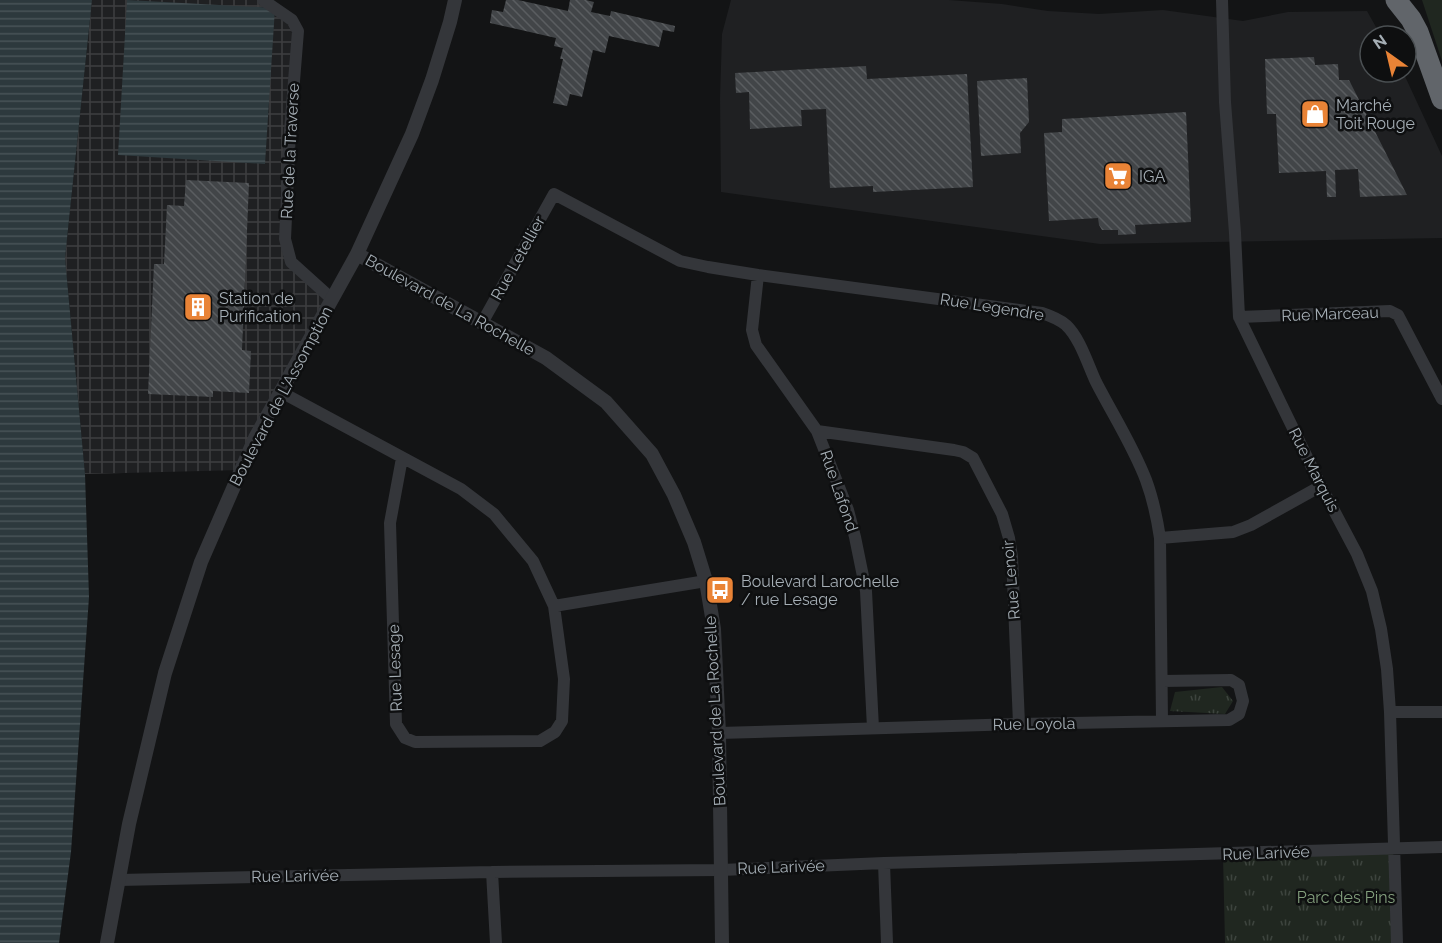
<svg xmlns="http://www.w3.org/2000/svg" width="1442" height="943" viewBox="0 0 1442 943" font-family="Raleway,sans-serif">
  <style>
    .built { fill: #1f2022 }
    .industrial { fill: url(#industrial-grid) }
    .grass { fill: #202720 }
    .park { fill: url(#park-tufts) }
    .water { fill: url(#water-rules) }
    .building { fill: url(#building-back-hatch) }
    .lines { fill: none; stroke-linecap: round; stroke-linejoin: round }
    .minor { stroke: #34363a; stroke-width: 12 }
    .tertiary { stroke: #34363a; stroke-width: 14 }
    .motorway { stroke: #61656a; stroke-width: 21 }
    .labels { text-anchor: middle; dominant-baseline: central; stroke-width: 5; stroke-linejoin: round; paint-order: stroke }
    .poi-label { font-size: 16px; fill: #a5aeb5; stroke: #0e0f10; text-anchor: start }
    .street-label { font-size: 16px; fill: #a5aeb5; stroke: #0e0f10 }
    .park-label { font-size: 16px; fill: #839f7d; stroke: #0e0f10 }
  </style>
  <defs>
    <pattern id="industrial-grid" width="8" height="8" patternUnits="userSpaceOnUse" patternTransform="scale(1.5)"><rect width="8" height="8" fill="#1f2022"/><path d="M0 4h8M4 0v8" fill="none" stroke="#3d3e40"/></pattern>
    <pattern id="park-tufts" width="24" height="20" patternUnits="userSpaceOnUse" patternTransform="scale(1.5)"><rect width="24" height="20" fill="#202720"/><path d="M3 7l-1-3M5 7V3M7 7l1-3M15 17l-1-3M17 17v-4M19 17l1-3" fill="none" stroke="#3d443e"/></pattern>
    <pattern id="water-rules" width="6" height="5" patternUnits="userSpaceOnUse" patternTransform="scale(1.5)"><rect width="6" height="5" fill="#2d393d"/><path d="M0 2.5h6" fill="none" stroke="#485357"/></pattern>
    <pattern id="building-back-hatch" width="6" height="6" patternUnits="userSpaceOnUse" patternTransform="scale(1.5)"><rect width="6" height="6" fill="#424548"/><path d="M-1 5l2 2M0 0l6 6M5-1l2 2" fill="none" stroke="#5a5d60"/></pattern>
  </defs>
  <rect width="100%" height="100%" fill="#131415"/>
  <path class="built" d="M731 0H949L1002 4 1048 11 1099 14 1163 10 1243 21 1288 12 1367 11 1381 36H1370V72H1403L1442 156V238L1100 244 721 192 720 98 722 34Z"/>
  <path class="industrial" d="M92 0H257L298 31 285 239 291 262 332 299 241 470 85 474 65 258Z"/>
  <path class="grass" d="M1422 0H1442V61Z"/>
  <path class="park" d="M1222 687 1233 701 1225 714 1170 711 1175 692Z
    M1393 849 1397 943H1225L1223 854Z"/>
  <path class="water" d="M0 0H92L65 258 85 474 89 597 71 852 59 943H0Z
    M127 0 275 8 265 164 118 155Z"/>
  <path class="building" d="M506 0H518L568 11 570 0H586L594 2 591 12 610 16 611 11 675 26 674 32 663 30 659 47 609 36 605 53 593 50 582 97 570 94 567 106 553 103 563 59H560L563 48 554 46 556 38 490 23 492 10 503 12Z
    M1314 57 1315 65 1338 64 1339 80H1349L1407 195 1360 197 1358 169 1335 170 1336 197H1327L1326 171 1279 173 1276 114H1267L1265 59Z
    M866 66 867 79 967 74 973 187 873 192V186L830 188 826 109 801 110 802 126 750 129 749 92 736 93 735 73Z
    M1027 78 1029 122 1020 133 1021 153 981 156 977 81Z
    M1186 112 1191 222 1135 225 1136 234 1118 235V230H1102L1099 225 1098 218 1049 221 1044 133 1062 132V119Z
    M186 180 249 183 242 350 251 351 249 393 213 391V397L148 394 154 264H164L167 205 184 206Z"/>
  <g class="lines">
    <path class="minor" d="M263 0 292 20 298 31 290 131 285 239 291 262 332 299
      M1222 0 1225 102 1235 233 1239 317 1321 486 1357 554 1372 591 1381 629 1387 669 1390 712 1397 943
      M758 275 752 330 756 345 817 431 848 510 855 537 866 591 873 728
      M1239 317 1390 311 1398 315 1442 399
      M482 323 554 194 680 261 708 267 758 275 1042 313C1051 316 1059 319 1066 325 1080 338 1088 365 1096 382 1113 415 1133 446 1146 480 1153 499 1157 518 1160 538L1162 721
      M281 392 461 489 494 514 533 561 554 606 564 679 562 721 555 732 540 741 415 742 405 738 396 724 390 523 402 458
      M817 431 954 450 963 452 973 458 1002 514 1009 538 1012 557 1019 724
      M1160 538 1233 532 1251 525 1321 486
      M554 606 706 581
      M1390 712H1442
      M719 733 1019 724 1229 720 1239 714 1243 701 1239 685 1231 680 1162 681
      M884 863 887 943
      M492 872 496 943
      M119 880 492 872 721 870 884 863 1442 847"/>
    <path class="tertiary" d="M357 254 546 358 606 402 652 454 674 495 694 542 706 581 714 629 719 733 722 943
      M107 943 129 824 165 673 201 562 255 438 357 254 412 134 432 80 450 22 455 0"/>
    <path class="motorway" d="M1396 0 1411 19 1418 32 1442 99"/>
  </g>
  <defs>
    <g id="shop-square" transform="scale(1.5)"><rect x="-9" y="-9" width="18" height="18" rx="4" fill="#e98336" stroke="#0e0f10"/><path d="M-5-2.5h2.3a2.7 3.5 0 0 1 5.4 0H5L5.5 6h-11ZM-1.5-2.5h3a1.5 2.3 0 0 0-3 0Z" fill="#fff"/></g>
    <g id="supermarket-square" transform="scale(1.5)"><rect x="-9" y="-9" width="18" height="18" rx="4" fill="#e98336" stroke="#0e0f10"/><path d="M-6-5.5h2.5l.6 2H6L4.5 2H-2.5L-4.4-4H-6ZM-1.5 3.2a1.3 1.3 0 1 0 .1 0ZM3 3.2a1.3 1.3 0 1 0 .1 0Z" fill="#fff"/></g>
    <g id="building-square" transform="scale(1.5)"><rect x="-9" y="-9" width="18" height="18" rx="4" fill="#e98336" stroke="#0e0f10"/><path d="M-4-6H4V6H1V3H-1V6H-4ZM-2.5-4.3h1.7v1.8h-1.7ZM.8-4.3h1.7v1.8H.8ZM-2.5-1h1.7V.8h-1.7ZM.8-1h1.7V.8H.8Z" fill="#fff"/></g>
    <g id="bus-square" transform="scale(1.5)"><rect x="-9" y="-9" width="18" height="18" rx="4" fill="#e98336" stroke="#0e0f10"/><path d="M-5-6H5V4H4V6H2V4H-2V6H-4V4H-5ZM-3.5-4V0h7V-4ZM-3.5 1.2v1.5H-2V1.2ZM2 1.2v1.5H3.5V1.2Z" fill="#fff"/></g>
  </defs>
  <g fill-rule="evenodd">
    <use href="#shop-square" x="1315" y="114"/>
    <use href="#supermarket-square" x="1118" y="176"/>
    <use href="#building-square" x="198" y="307"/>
    <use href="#bus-square" x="720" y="590"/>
  </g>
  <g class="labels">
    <g class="poi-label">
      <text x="1336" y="105">Marché<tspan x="1336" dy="18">Toit Rouge</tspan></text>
      <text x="1139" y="176">IGA</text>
      <text x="219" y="298">Station de<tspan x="219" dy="18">Purification</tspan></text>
      <text x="741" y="581">Boulevard Larochelle<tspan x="741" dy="18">/ rue Lesage</tspan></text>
    </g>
    <g class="street-label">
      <text transform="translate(290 151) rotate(-87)">Rue de la Traverse</text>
      <text transform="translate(518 258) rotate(-61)">Rue Letellier</text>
      <text transform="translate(450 305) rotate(29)">Boulevard de La Rochelle</text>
      <text transform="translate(992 307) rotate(9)">Rue Legendre</text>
      <text transform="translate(1330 314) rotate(-2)">Rue Marceau</text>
      <text transform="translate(281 396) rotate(-62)">Boulevard de L'Assomption</text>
      <text transform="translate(1314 470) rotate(63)">Rue Marquis</text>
      <text transform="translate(839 491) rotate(71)">Rue Lafond</text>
      <text transform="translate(1011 580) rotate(-95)">Rue Lenoir</text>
      <text transform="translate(395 668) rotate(-92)">Rue Lesage</text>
      <text transform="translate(715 711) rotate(-93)">Boulevard de La Rochelle</text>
      <text transform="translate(1034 724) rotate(-1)">Rue Loyola</text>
      <text transform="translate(1266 853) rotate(-2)">Rue Larivée</text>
      <text transform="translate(781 867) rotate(-2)">Rue Larivée</text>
      <text transform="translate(295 876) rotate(-1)">Rue Larivée</text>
    </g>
    <g class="park-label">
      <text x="1346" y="897">Parc des Pins</text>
    </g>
  </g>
  <g transform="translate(1388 54) rotate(326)"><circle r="28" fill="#0e0f10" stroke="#4a4f52" stroke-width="1.5"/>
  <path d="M0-4.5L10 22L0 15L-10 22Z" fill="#e98336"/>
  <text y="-9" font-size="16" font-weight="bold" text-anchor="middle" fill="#a5aeb5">N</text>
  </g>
</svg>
